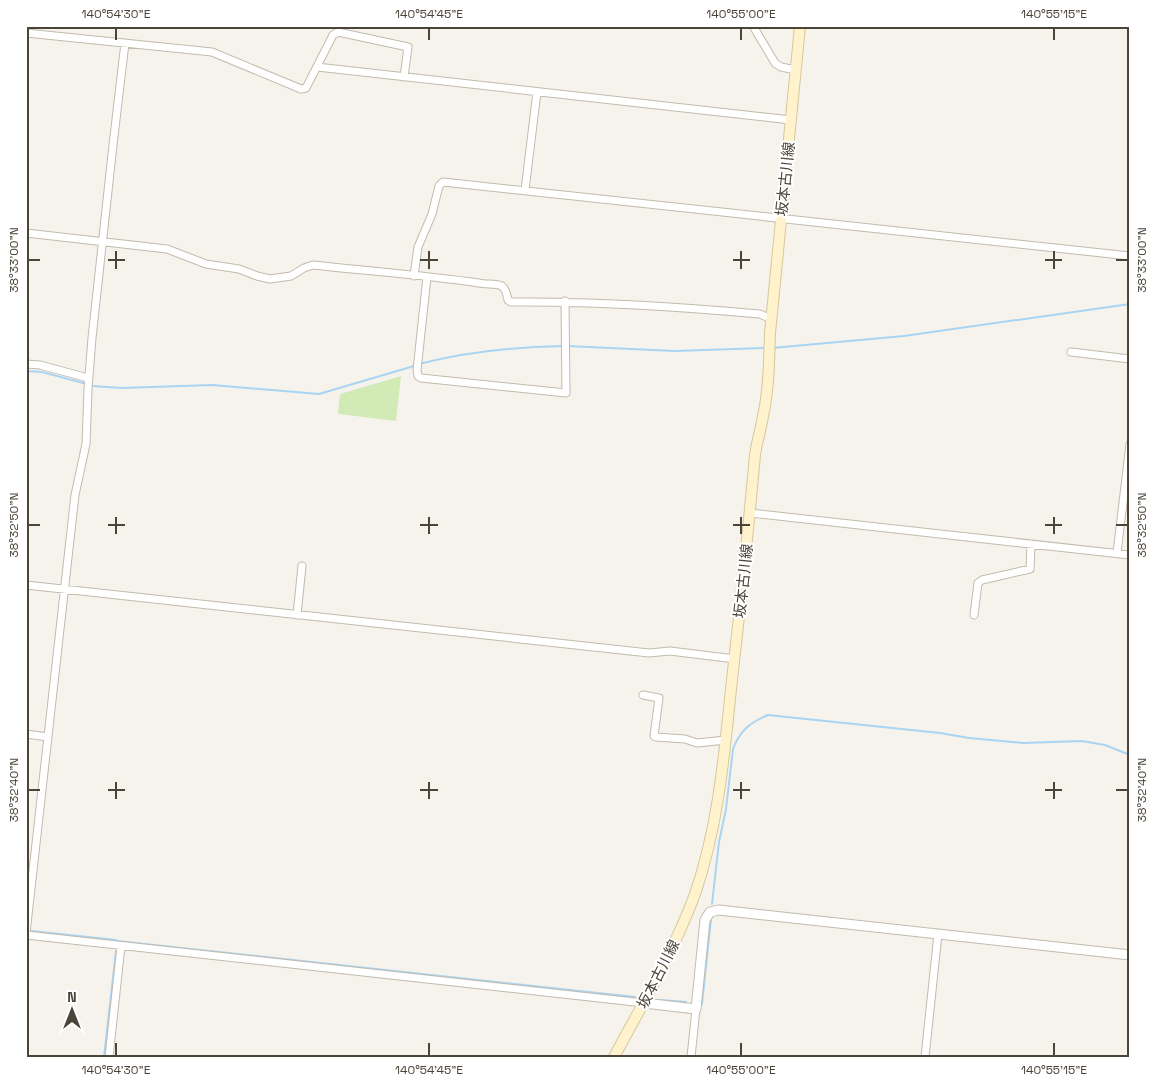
<svg xmlns="http://www.w3.org/2000/svg" width="1156" height="1083" viewBox="0 0 1156 1083" font-family="'Space Grotesk','Noto Sans JP',sans-serif">
  <style>
    .green { fill: #d2eab5 }
    .lines { fill: none; stroke-linecap: round; stroke-linejoin: round }
    .stream { stroke: #a9d4f2; stroke-width: 2 }
    .minor-casing { stroke: #c2bbae; stroke-width: 9 }
    .tertiary-casing { stroke: #c2bbae; stroke-width: 11 }
    .secondary-casing { stroke: #d6c79b; stroke-width: 12 }
    .minor { stroke: #fff; stroke-width: 7 }
    .tertiary { stroke: #fff; stroke-width: 9 }
    .secondary { stroke: #fff3cd; stroke-width: 10 }
    .ticks { fill: none; stroke: #4b4439; stroke-width: 2 }
    .labels { text-anchor: middle; dominant-baseline: central; stroke-width: 4; stroke-linejoin: round; paint-order: stroke }
    .street-label { font-size: 15px; fill: #4b4439; stroke: #fff }
    .neatline { fill: none; stroke: #4b4439; stroke-width: 2 }
    .ticks-label { font-size: 12px; text-anchor: middle; fill: #4b4439 }
  </style>
  <rect width="100%" height="100%" fill="#f6f3ec"/>
  <path class="green" d="M401 376 396 421 339 414 338 412 340 394Z"/>
  <g class="lines">
    <path class="stream" d="M567 346 675 351 765 348
      M772 348 904 336 1130 304
      M419 364C466 352 513 347 563 346
      M26 371 42 372 87 384
      M92 386 122 388 212 385 319 394 414 366
      M712 904 719 842 726 809 733 749C740 730 751 722 768 715L940 733 969 738 1023 743 1082 741 1105 745 1130 755
      M32 931 116 940
      M117 941 635 997
      M661 1000 686 1002
      M702 1004 711 919
      M104 1057 116 951"/>
    <g class="minor-casing">
      <path id="minor" d="M753 26 775 63 781 67 796 70
        M26 33 212 52 301 89 306 88 333 35 338 32 408 47 404 77
        M317 67 791 120
        M525 190 537 92
        M26 233 167 249 206 264 239 269 257 276 270 279 291 276 304 268 313 265C368 271 424 275 479 283 486 285 495 283 502 286 506 289 507 295 508 300L511 302C595 301 677 307 760 314L771 319
        M414 276 418 247 432 214 439 186 443 182 1130 256
        M427 277 417 370 418 376 421 378 566 393 565 301
        M1071 352 1130 359
        M26 364 40 365 88 378
        M750 513 1130 555
        M1117 553 1130 444
        M26 585 649 653 670 651 735 659
        M297 615 302 566
        M974 615 978 583 982 580 1030 569 1031 544
        M643 695 659 698 654 736 656 737 685 739 697 743 726 740
        M26 734 48 737
        M26 933 75 495 86 444 88 389 92 338 113 145 125 43
        M26 935 644 1003
        M109 1057 121 946
        M691 1057 696 1009
        M925 1057 938 934"/>
    </g>
    <g class="tertiary-casing">
      <path id="tertiary" d="M644 1003 696 1009 705 920 710 912 719 910 1130 955"/>
    </g>
    <g class="secondary-casing">
      <path id="secondary" d="M614 1057C643 1003 674 951 695 894 718 827 724 758 731 689 740 611 748 533 755 455 757 441 761 429 763 416 769 389 769 360 770 333L800 26"/>
    </g>
    <use href="#minor" class="minor"/>
    <use href="#tertiary" class="tertiary"/>
    <use href="#secondary" class="secondary"/>
  </g>
  <path class="ticks" d="M116 28V40M429 28V40M741 28V40M1054 28V40M116 251V269M429 251V269M741 251V269M1054 251V269M28 260H40M108 260H125M420 260H438M733 260H750M1045 260H1062M1116 260H1128M116 517V534M429 517V534M741 517V534M1054 517V534M28 525H40M108 525H125M420 525H438M733 525H750M1045 525H1062M1116 525H1128M116 782V799M429 782V799M741 782V799M1054 782V799M28 790H40M108 790H125M420 790H438M733 790H750M1045 790H1062M1116 790H1128M116 1043V1056M429 1043V1056M741 1043V1056M1054 1043V1056"/>
  <g class="labels">
    <g class="street-label">
      <text transform="translate(785 179) rotate(-84)">坂本古川線</text>
      <text transform="translate(743 581) rotate(-84)">坂本古川線</text>
      <text transform="translate(658 974) rotate(-63)">坂本古川線</text>
    </g>
  </g>
  <rect width="1156" height="1083" fill="none" stroke="#ffffff" stroke-width="55"/>
  <g transform="translate(72 1010)" stroke="#ffffff" stroke-width="4" paint-order="stroke">
  <path d="M0-4L9 19L0 12L-9 19Z" fill="#4b4439"/>
  <text y="-8" font-size="14" font-weight="bold" text-anchor="middle" fill="#4b4439">N</text>
  </g>
  <rect x="28" y="28" width="1100" height="1028" class="neatline"/>
  <g class="ticks-label">
    <text x="116" y="18">140°54'30"E</text>
    <text x="429" y="18">140°54'45"E</text>
    <text x="741" y="18">140°55'00"E</text>
    <text x="1054" y="18">140°55'15"E</text>
    <text transform="translate(14 260) rotate(-90)" y="4">38°33'00"N</text>
    <text transform="translate(1142 260) rotate(-90)" y="4">38°33'00"N</text>
    <text transform="translate(14 525) rotate(-90)" y="4">38°32'50"N</text>
    <text transform="translate(1142 525) rotate(-90)" y="4">38°32'50"N</text>
    <text transform="translate(14 790) rotate(-90)" y="4">38°32'40"N</text>
    <text transform="translate(1142 790) rotate(-90)" y="4">38°32'40"N</text>
    <text x="116" y="1074">140°54'30"E</text>
    <text x="429" y="1074">140°54'45"E</text>
    <text x="741" y="1074">140°55'00"E</text>
    <text x="1054" y="1074">140°55'15"E</text>
  </g>
</svg>
